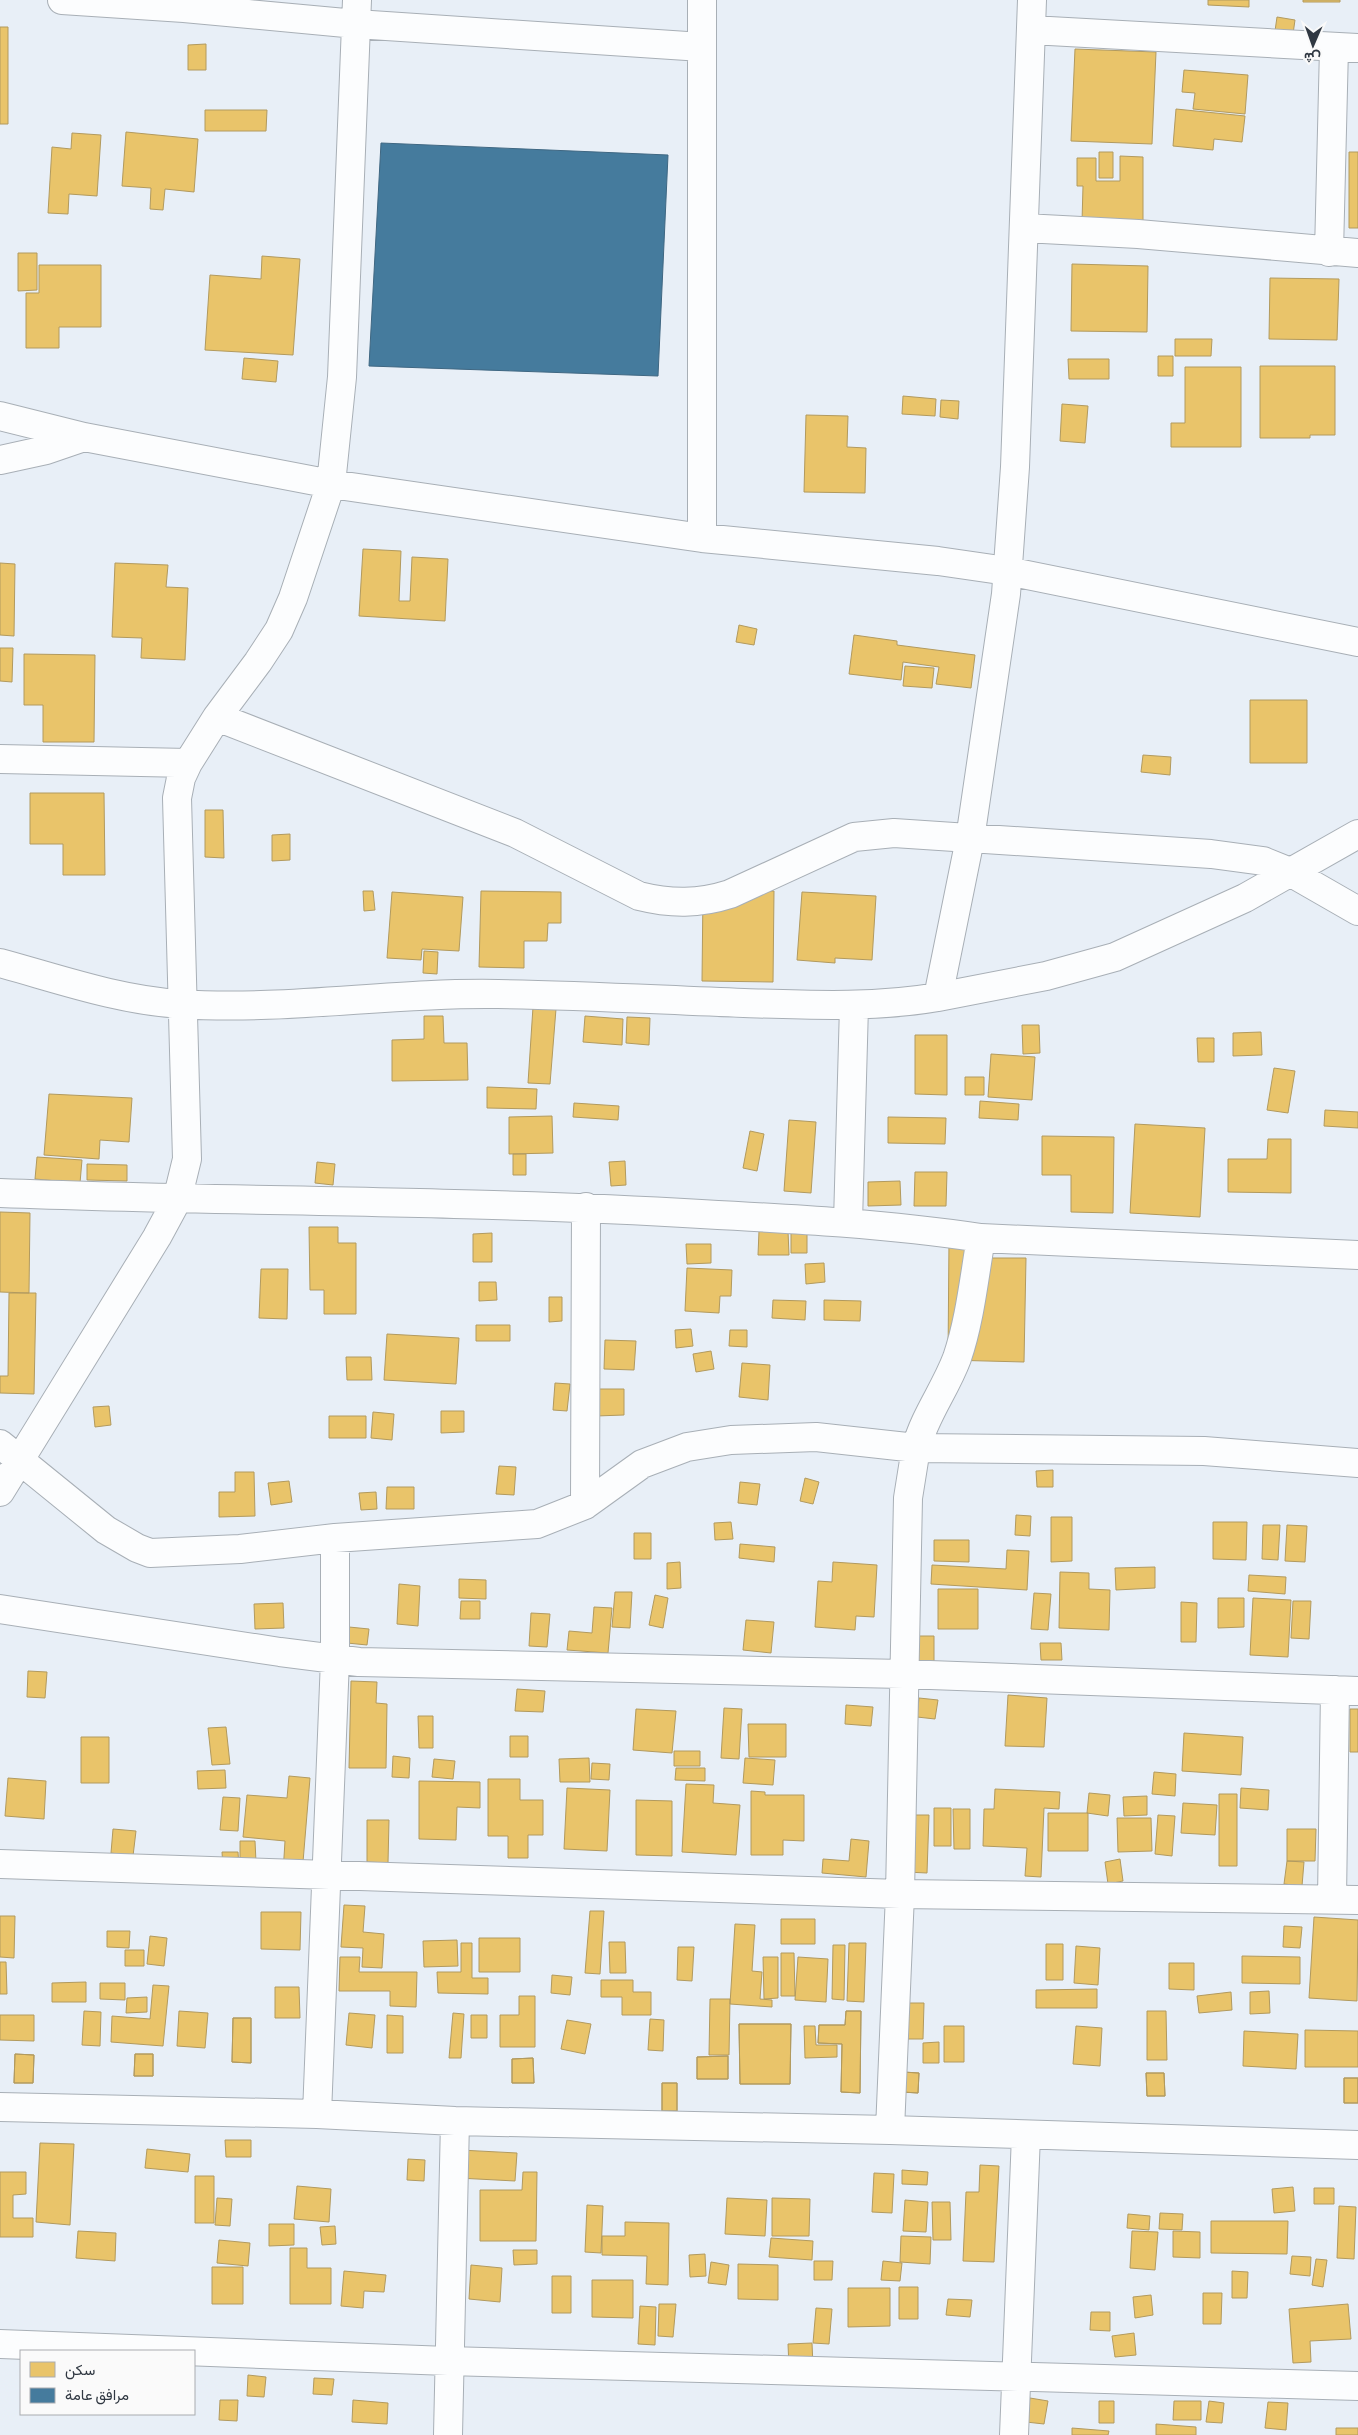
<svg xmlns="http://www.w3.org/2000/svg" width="1358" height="2435" viewBox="0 0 1358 2435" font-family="Literata,Vazirmatn,serif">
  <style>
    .homes { fill: #e9c46a; stroke: #b29a5e }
    .public { fill: #457b9d; stroke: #3f6782 }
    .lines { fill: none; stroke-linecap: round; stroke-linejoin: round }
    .minor-casing { stroke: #a8afb6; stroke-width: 30 }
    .minor { stroke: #fcfdfe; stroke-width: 28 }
  </style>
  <rect width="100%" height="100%" fill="#e8eff7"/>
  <path class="homes" d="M1208 0H1249V7L1208 5Z
    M1303 0H1340V2H1303Z
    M1277 17 1295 20 1293 34 1275 31Z
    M0 27H8V124H0Z
    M206 44V70H188V45Z
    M1075 49 1156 52 1152 144 1071 141Z
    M1184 70 1248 75 1245 114 1193 109 1195 93 1182 92Z
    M1176 109 1245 116 1242 142 1214 139 1213 150 1173 146Z
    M205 110H267L266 131H205Z
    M126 132 198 139 194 192 165 189 163 210 150 209 151 188 122 186Z
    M72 133 101 135 97 196 69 194 68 214 48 213 52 147 71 149Z
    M1099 152H1113V178H1099Z
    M1349 152H1358V228H1349Z
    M1120 156 1143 157V222H1082L1083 186H1077V158H1096V181H1120Z
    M18 253H37V290L18 291Z
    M262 256 300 259 293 355 205 350 210 275 261 279Z
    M1072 264 1148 266 1147 332 1071 331Z
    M39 265H101V327H59V348H26V293H39Z
    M1270 278 1339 279 1337 340 1269 339Z
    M1175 339H1212L1211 356H1175Z
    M1158 356H1173V376H1158Z
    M244 358 278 361 276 382 242 379Z
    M1068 359H1109V379H1069Z
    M1260 366H1335V435H1310V438H1260Z
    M1185 367H1241V447H1171V423H1185Z
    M903 396 936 399 935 416 902 414Z
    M941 400 959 401 958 419 940 417Z
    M1062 404 1088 406 1085 443 1060 441Z
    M806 415 848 416 847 447 866 448 865 493 804 492Z
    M363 549 401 551 399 601H410L412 557 448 559 445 621 359 616Z
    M0 563 15 564 14 636 0 635Z
    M115 563 168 565 166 587 188 588 185 660 141 658 142 638 112 637Z
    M739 625 757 629 754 645 736 642Z
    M854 635 897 641V645L975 655 971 688 936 684 939 667 903 662 901 680 849 674Z
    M0 648H13L12 682 0 681Z
    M24 654 95 655 94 742H43V705H24Z
    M905 666 934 668 932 688 903 686Z
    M1250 700H1307V763H1250Z
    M1143 755 1171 757 1170 775 1141 772Z
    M30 793H104L105 875H63V844H30Z
    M205 810H223L224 858 205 857Z
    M290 834V860L272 861V835Z
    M703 890 774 891 773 982 702 981Z
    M363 891H373L375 910 364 911Z
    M481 891 561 892V923H548L547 941H524V968L479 967Z
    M392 892 463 897 459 951 422 949 421 960 387 958Z
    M802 892 876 896 872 960 835 958V963L797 960Z
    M424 951 438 952 437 974 423 973Z
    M533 1007 556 1009 550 1084 528 1083Z
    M424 1016H443L444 1043H467L468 1080 392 1081V1040L424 1039Z
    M585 1016 623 1019 622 1045 583 1042Z
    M627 1017 650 1018 649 1045 626 1043Z
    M1022 1025H1039L1040 1053 1023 1054Z
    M1261 1032 1262 1055 1233 1056V1033Z
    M915 1035H947V1095L915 1094Z
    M1197 1038H1214V1062H1198Z
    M991 1054 1035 1057 1032 1100 988 1097Z
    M1274 1068 1295 1071 1288 1113 1267 1110Z
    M965 1077H984V1095H965Z
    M487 1087 537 1089 536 1109 487 1108Z
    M49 1094 132 1098 129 1142 100 1140 99 1159 44 1155Z
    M980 1101 1019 1104 1018 1120 979 1118Z
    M574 1103 619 1106 618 1120 573 1117Z
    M1325 1110 1358 1112V1128L1324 1126Z
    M552 1116 553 1153 509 1154V1117Z
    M888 1117 946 1118 945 1144 888 1143Z
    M789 1120 816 1122 811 1193 784 1191Z
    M1135 1124 1205 1128 1200 1217 1130 1213Z
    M750 1131 764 1134 757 1171 743 1168Z
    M1042 1136 1114 1137 1113 1213 1071 1212V1175H1042Z
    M1268 1139H1291V1193L1228 1192V1159H1267Z
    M513 1154H526V1175H513Z
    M37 1157 82 1160 80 1183 35 1179Z
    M625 1161 626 1185 611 1186 609 1162Z
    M317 1162 335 1164 333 1185 315 1183Z
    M87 1164 127 1165V1181L87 1180Z
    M915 1172H947L946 1206H914Z
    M900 1181 901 1205 868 1206V1182Z
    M0 1212 30 1213 29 1293 0 1292Z
    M309 1227H338V1243H356V1314H324V1290H310Z
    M759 1231H788L789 1255H758Z
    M791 1232H807V1253H791Z
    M492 1233V1262H473V1234Z
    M949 1240 982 1258H1026L1024 1362 948 1360Z
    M686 1244H711V1263L687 1264Z
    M824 1263 825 1282 806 1284 805 1264Z
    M687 1268 732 1270 731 1296H720L719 1313 685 1311Z
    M261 1269H288L287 1319 259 1318Z
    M479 1282H496L497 1300 479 1301Z
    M9 1293H36L34 1394 0 1393V1376H8Z
    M549 1297H562V1321L549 1322Z
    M773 1300 806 1301 805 1320 772 1318Z
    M824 1300 861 1301 860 1321 824 1320Z
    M476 1325H510V1341H476Z
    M691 1329 693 1346 676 1348 675 1330Z
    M730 1330H747V1347L729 1346Z
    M387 1334 459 1338 456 1384 384 1380Z
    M605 1340 636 1341 634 1370 604 1369Z
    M711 1351 714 1369 696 1372 693 1354Z
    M346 1357H371L372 1380H347Z
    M742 1363 770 1365 768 1400 739 1397Z
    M555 1383 570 1384 567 1411 553 1410Z
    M595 1389H624V1415L596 1416Z
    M109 1406 111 1425 95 1427 93 1407Z
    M441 1411H464V1432L441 1433Z
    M373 1412 394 1414 392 1440 371 1438Z
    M329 1416H366V1438H329Z
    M499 1466 516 1467 514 1495 496 1494Z
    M1053 1470V1487H1037L1036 1471Z
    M235 1472H254L255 1516 219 1517V1492H235Z
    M805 1478 819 1482 813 1504 800 1501Z
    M289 1481 292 1502 271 1505 268 1483Z
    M740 1482 760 1484 757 1505 738 1503Z
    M387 1487H414V1509H386Z
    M376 1492 377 1509 361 1510 359 1493Z
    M1016 1515 1031 1516 1030 1536 1015 1535Z
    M1051 1517H1072V1561L1051 1562Z
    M731 1522 733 1539 715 1540 714 1523Z
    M1213 1522H1247L1246 1560 1213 1559Z
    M1263 1525H1280L1278 1560 1262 1559Z
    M1287 1525 1307 1526 1305 1562 1285 1561Z
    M634 1533H651V1559H634Z
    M934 1540H969V1562L934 1561Z
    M740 1544 775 1547 774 1562 739 1558Z
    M1007 1550 1029 1551 1027 1590 931 1584 932 1565 1006 1569Z
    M680 1562 681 1588 667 1589V1563Z
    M833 1562 877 1565 874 1617 856 1616 855 1630 815 1627 818 1581 832 1582Z
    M1155 1567V1588L1116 1590 1115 1568Z
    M1060 1572 1089 1573V1589L1110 1590 1109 1630 1059 1628Z
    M1249 1575 1286 1577 1285 1594 1248 1591Z
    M459 1579 486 1580V1599L459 1598Z
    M399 1584 420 1586 418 1626 397 1624Z
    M938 1589H978V1629H938Z
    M615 1592H632L630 1628 612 1627Z
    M1034 1593 1051 1594 1048 1630 1031 1629Z
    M655 1595 668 1598 663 1628 649 1625Z
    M1218 1598H1244V1627L1218 1628Z
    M1253 1598 1291 1600 1288 1657 1250 1655Z
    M461 1601H480V1619H460Z
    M1293 1601H1311L1309 1639 1291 1638Z
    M1181 1602 1197 1603 1196 1642H1181Z
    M283 1603 284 1628 255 1629 254 1604Z
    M594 1607 612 1608 608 1653 567 1650 569 1631 592 1633Z
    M531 1613 550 1614 547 1647 529 1646Z
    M746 1620 774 1622 771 1653 743 1650Z
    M349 1627 369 1629 367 1645 347 1643Z
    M907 1636H934V1669L907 1668Z
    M1040 1643H1061L1062 1660H1041Z
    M28 1671 47 1672 45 1698 27 1697Z
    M351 1681 377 1682 376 1703 387 1704 386 1768H349Z
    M517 1689 545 1691 543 1712 515 1711Z
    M1008 1695 1047 1698 1044 1747 1005 1746Z
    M919 1698 938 1700 935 1719 917 1717Z
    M846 1705 873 1707 871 1726 845 1724Z
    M724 1708 742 1709 739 1759 721 1758Z
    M636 1709 676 1711 672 1753 633 1750Z
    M1350 1709H1358V1752H1350Z
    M418 1716H433V1748H419Z
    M748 1724H786V1757H749Z
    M226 1727 230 1764 212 1765 208 1728Z
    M1184 1733 1243 1737 1241 1775 1182 1771Z
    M510 1736H528V1757H510Z
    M81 1737H109V1783H81Z
    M674 1751H700V1766H674Z
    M393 1756 410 1758 409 1778 392 1777Z
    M589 1758 590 1782H560L559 1759Z
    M745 1758 775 1760 773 1785 743 1783Z
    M434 1759 455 1761 453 1779 432 1777Z
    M592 1763 610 1764 609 1780 591 1779Z
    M676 1768H705V1781L675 1780Z
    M225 1770 226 1788 198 1789 197 1771Z
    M1154 1772 1176 1774 1175 1796 1152 1794Z
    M289 1776 310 1778 302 1874 283 1873 285 1841 243 1837 247 1795 287 1798Z
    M8 1778 46 1781 44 1819 5 1816Z
    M488 1779H520V1800H543V1835H528V1858H508V1836H488Z
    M419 1781 480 1782V1808L457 1807 456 1840 419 1839Z
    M686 1784 714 1785 713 1803 740 1805 736 1855 682 1852Z
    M567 1788 610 1790 607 1851 564 1849Z
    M1241 1788 1269 1790 1268 1810 1240 1808Z
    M995 1789 1060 1792 1059 1809 1044 1808 1041 1877 1025 1876 1027 1848 983 1846 984 1809H994Z
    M751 1791 765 1792V1795H804V1841L783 1840V1855H751Z
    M1089 1793 1110 1795 1108 1816 1087 1813Z
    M1219 1794H1237V1866H1219Z
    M1147 1796V1815L1124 1816 1123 1797Z
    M223 1797 240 1798 238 1831 220 1830Z
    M636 1800 672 1801V1856L636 1855Z
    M1183 1803 1217 1805 1215 1835 1181 1833Z
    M934 1808H951V1846H934Z
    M953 1809H970V1849H954Z
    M1048 1813H1088V1851H1048Z
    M908 1815H929L927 1873 906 1872Z
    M1158 1815 1175 1816 1172 1856 1155 1854Z
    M1117 1818H1151L1152 1851 1118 1852Z
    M367 1820H389L388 1863 367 1862Z
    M113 1829 136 1831 133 1856 111 1853Z
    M1287 1829H1316L1315 1861H1287Z
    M851 1839 869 1841 866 1877 822 1873 823 1859 849 1861Z
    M240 1841H255L256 1862H240Z
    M222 1852H238L239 1867 223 1868Z
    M1120 1859 1123 1881 1108 1884 1105 1862Z
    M1287 1861 1304 1862 1302 1886 1284 1884Z
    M344 1905 365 1906 363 1932 384 1934 382 1968 362 1967 363 1948 341 1947Z
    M590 1911H604L600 1974 585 1973Z
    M261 1912H301L300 1950 261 1949Z
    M0 1916H15L14 1958 0 1957Z
    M1314 1917 1358 1920 1357 2001 1309 1998Z
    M781 1919H815V1944H781Z
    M735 1924 755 1925 752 1971 762 1972 760 1999 772 2000V2007L730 2004Z
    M1284 1926 1302 1927 1300 1948 1283 1947Z
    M107 1931H130L129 1948 107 1947Z
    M150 1936 167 1938 164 1966 147 1964Z
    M479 1938H520V1972H479Z
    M457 1940 458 1966 424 1967 423 1941Z
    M609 1942H625L626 1973H610Z
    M461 1943H472V1978H488V1994L438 1993 437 1972H461Z
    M849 1943H866L864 2002 847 2001Z
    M1046 1944H1063V1980H1046Z
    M833 1945H845L844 2000 832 1999Z
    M1076 1946 1100 1948 1098 1985 1074 1983Z
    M678 1947H694L692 1981 677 1980Z
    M125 1950H144V1966H125Z
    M781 1953H794L795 1996H781Z
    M1242 1956 1300 1957V1984L1242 1983Z
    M340 1957H360L359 1972H417L416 2007 390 2006V1991H339Z
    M763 1957H778V1998L764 1999Z
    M798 1957 828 1959 826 2002 795 2000Z
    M0 1962H6L7 1994H0Z
    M1169 1963H1194V1990L1169 1989Z
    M552 1975 572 1977 570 1995 551 1993Z
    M601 1980H633V1992H651V2015H622V1997H601Z
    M86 1982V2002H52V1983Z
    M100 1983H125V2000L100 1999Z
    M153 1985 169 1986 163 2046 111 2042 112 2016 150 2019Z
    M275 1987H299L300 2018H275Z
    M1097 1989V2008H1036V1990Z
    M1269 1991 1270 2013 1250 2014V1992Z
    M1231 1992 1232 2010 1199 2013 1197 1996Z
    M519 1996H535V2047H500V2015H519Z
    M147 1997V2012L126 2013 127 1998Z
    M710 1999H730L729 2055H709Z
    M904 2003H924L923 2039H903Z
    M84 2011 101 2012 100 2046 82 2045Z
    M179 2011 208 2013 205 2048 177 2046Z
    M846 2011H861L860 2093 841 2092 842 2044 818 2043 819 2025H845Z
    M846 2011H861L860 2093 841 2092 842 2044 818 2043 819 2025H845Z
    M1147 2011H1166L1167 2060H1147Z
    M349 2013 375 2015 372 2048 346 2045Z
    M453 2013 464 2014 461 2058H449Z
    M0 2015H34V2041L0 2040Z
    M387 2015 403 2016V2053H387Z
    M471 2015H487V2038H471Z
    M233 2018H251V2063L232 2062Z
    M233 2018H251V2063L232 2062Z
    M650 2019 664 2020 663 2051 648 2050Z
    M567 2020 591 2024 585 2054 561 2049Z
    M739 2024H791L790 2084H740Z
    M739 2024H791L790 2084H740Z
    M804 2026H815L816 2045H837V2057L805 2058Z
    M944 2026H964V2062H944Z
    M1076 2026 1102 2028 1100 2066 1073 2064Z
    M1305 2030 1358 2031V2067H1305Z
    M1244 2031 1298 2034 1296 2069 1243 2066Z
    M939 2042V2063H923V2043Z
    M15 2054 34 2055 33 2083H14Z
    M15 2054 34 2055 33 2083H14Z
    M135 2054H153V2076H134Z
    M135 2054H153V2076H134Z
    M728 2056V2079H697V2057Z
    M728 2056V2079H697V2057Z
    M533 2058 534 2083H512V2059Z
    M533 2058 534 2083H512V2059Z
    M903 2072 919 2073 918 2093 902 2092Z
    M903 2072 919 2073 918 2093 902 2092Z
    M1146 2073H1164L1165 2096H1147Z
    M1146 2073H1164L1165 2096H1147Z
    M1344 2078H1358V2103H1344Z
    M1344 2078H1358V2103H1344Z
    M662 2083H677V2111H662Z
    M662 2083H677V2111H662Z
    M225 2140H251V2157H226Z
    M40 2143 74 2144 70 2225 36 2222Z
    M147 2149 190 2154 188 2172 145 2168Z
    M460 2150 517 2153 515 2181 458 2178Z
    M408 2159 425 2160 424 2181 407 2180Z
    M980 2165 999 2166 994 2262 963 2261 966 2192H979Z
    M902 2170 928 2172 927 2185 902 2184Z
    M0 2172H26V2194L13 2195V2218H33V2237H0Z
    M523 2172H537L536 2241H480V2190H522Z
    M874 2173 894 2174 892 2213 872 2212Z
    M195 2176H214V2223H195Z
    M297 2186 331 2189 329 2222 294 2219Z
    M1293 2187 1295 2211 1274 2213 1272 2189Z
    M1314 2188H1334V2204H1314Z
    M217 2198 232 2199 230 2226 215 2225Z
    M727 2198 767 2200 765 2236 725 2234Z
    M772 2198 810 2199 809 2236H772Z
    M905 2200 928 2202 926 2232 903 2231Z
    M932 2202H950L951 2240H933Z
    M587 2205 603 2206 601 2253 585 2252Z
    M1339 2206 1356 2207 1354 2259 1337 2258Z
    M1160 2213 1183 2214 1182 2230 1159 2229Z
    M1128 2214 1150 2216 1149 2230 1127 2228Z
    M1211 2221H1288L1287 2254 1211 2253Z
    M625 2222 669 2223 668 2285 646 2284 647 2256 602 2255V2236H625Z
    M269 2224H294V2245L269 2246Z
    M335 2226 336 2244 322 2245 320 2227Z
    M78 2231 116 2233 115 2261 76 2258Z
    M1132 2231 1158 2232 1155 2270 1130 2268Z
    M1173 2231 1200 2232V2258L1173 2257Z
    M901 2236 931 2237 930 2264 900 2262Z
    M771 2238 813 2241 812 2260 769 2257Z
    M219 2240 250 2243 248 2266 217 2263Z
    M290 2248H307V2268H331V2304H290Z
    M513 2250H537V2264L514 2265Z
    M705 2254 706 2276 690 2277 689 2255Z
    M1292 2256 1311 2257 1310 2276 1290 2274Z
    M1316 2259 1327 2260 1323 2287 1312 2285Z
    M814 2261H833L832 2280H814Z
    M883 2261 902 2263 900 2281 881 2280Z
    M711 2262 729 2265 726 2285 708 2283Z
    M738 2264 778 2265V2300L738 2299Z
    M471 2265 502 2268 500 2302 469 2299Z
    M212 2267H243V2304H212Z
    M344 2271 386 2275 384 2292 364 2291 363 2308 341 2306Z
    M1232 2271 1248 2272 1247 2298H1232Z
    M552 2276H571V2313H552Z
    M592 2280H633V2318L592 2317Z
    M899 2287H918V2319H899Z
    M848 2288H890V2326L848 2327Z
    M1203 2293H1222L1221 2324H1203Z
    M1151 2295 1153 2315 1135 2318 1133 2297Z
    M948 2299 972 2300 970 2317 946 2315Z
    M659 2304H676L673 2337 658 2336Z
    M1348 2304 1351 2339 1310 2341 1311 2362 1293 2363 1289 2309Z
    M640 2306 656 2307 655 2345 638 2344Z
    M816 2308 832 2309 829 2344 813 2343Z
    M1091 2312H1110V2331L1090 2330Z
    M1134 2333 1136 2355 1115 2357 1112 2336Z
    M812 2343 813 2366 789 2367 788 2344Z
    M248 2375 266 2377 264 2397 247 2396Z
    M314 2378 334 2379 332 2395 313 2394Z
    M1030 2398 1048 2401 1044 2424 1026 2422Z
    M220 2400H238L237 2421 219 2420Z
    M353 2400 388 2403 387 2424 352 2422Z
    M1099 2401H1114V2423H1099Z
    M1174 2401H1201V2420H1173Z
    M1209 2401 1224 2403 1222 2423 1206 2422Z
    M1268 2402 1288 2403 1286 2430 1265 2428Z
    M1156 2424 1196 2427V2435H1156Z
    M1072 2428 1109 2431 1108 2435H1072Z
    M1336 2428H1358V2435H1336Z"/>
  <path class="public" d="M381 143 668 155 658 376 369 366Z"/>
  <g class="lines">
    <g class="minor-casing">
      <path id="minor" d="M62 0 184 8 356 24 702 47
        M1031 30 1358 48
        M1024 228 1138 234 1358 253
        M1329 252 1334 48
        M0 416 84 437 331 484 702 538 938 561 1007 571 1358 642
        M0 460 46 450 84 437
        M702 538V0
        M217 717 515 833 639 896C671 904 699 904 730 894L854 837 894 833 1211 854 1263 861 1290 872 1358 911
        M0 759 188 763
        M0 963C59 979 118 1000 180 1004 286 1011 392 992 498 994 580 995 662 1000 744 1003 810 1005 874 1008 938 997L970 839 1006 594 1015 467 1032 0
        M938 997 1046 976 1115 957 1245 898 1358 834
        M0 1193C233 1202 467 1200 701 1214 795 1219 888 1224 981 1238
        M848 1222 854 1006
        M0 1444 106 1530 137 1548 150 1553 240 1549 335 1538 537 1524 585 1505 642 1464 687 1447 731 1440 816 1437 916 1448C925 1415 945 1390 957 1358 970 1320 974 1278 981 1238L1358 1255
        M0 1492 157 1237 177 1200 187 1159 177 798 181 778 188 763 217 717 258 662 279 630 293 598 331 484 342 377 357 0
        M585 1505 586 1207
        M0 1609 280 1652 359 1662 903 1674 1358 1691
        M0 1864 900 1894 1358 1900
        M1332 1899 1335 1690
        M0 2107 317 2114 455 2121 890 2130 1358 2145
        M317 2114 335 1659V1538
        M890 2130 900 1894 908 1498 916 1448 1204 1451 1358 1463
        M0 2344 448 2361 1358 2386
        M448 2435 455 2121
        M1014 2435 1026 2135"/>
    </g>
    <use href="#minor" class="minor"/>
  </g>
  <rect x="20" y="2350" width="175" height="65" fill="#fafafa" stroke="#a9acb0"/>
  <rect x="30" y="2362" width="25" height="15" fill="#e9c46a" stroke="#a9acb0"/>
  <text x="65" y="2375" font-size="15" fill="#303842">سكن</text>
  <rect x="30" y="2388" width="25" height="15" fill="#457b9d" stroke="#a9acb0"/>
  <text x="65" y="2400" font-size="15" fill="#303842">مرافق عامة</text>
  <g transform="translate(1313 45) rotate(182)" stroke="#fafafa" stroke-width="4" paint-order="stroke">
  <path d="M0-4L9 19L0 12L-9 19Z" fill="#303842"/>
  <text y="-8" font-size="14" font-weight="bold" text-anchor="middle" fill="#303842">ش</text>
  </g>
</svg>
